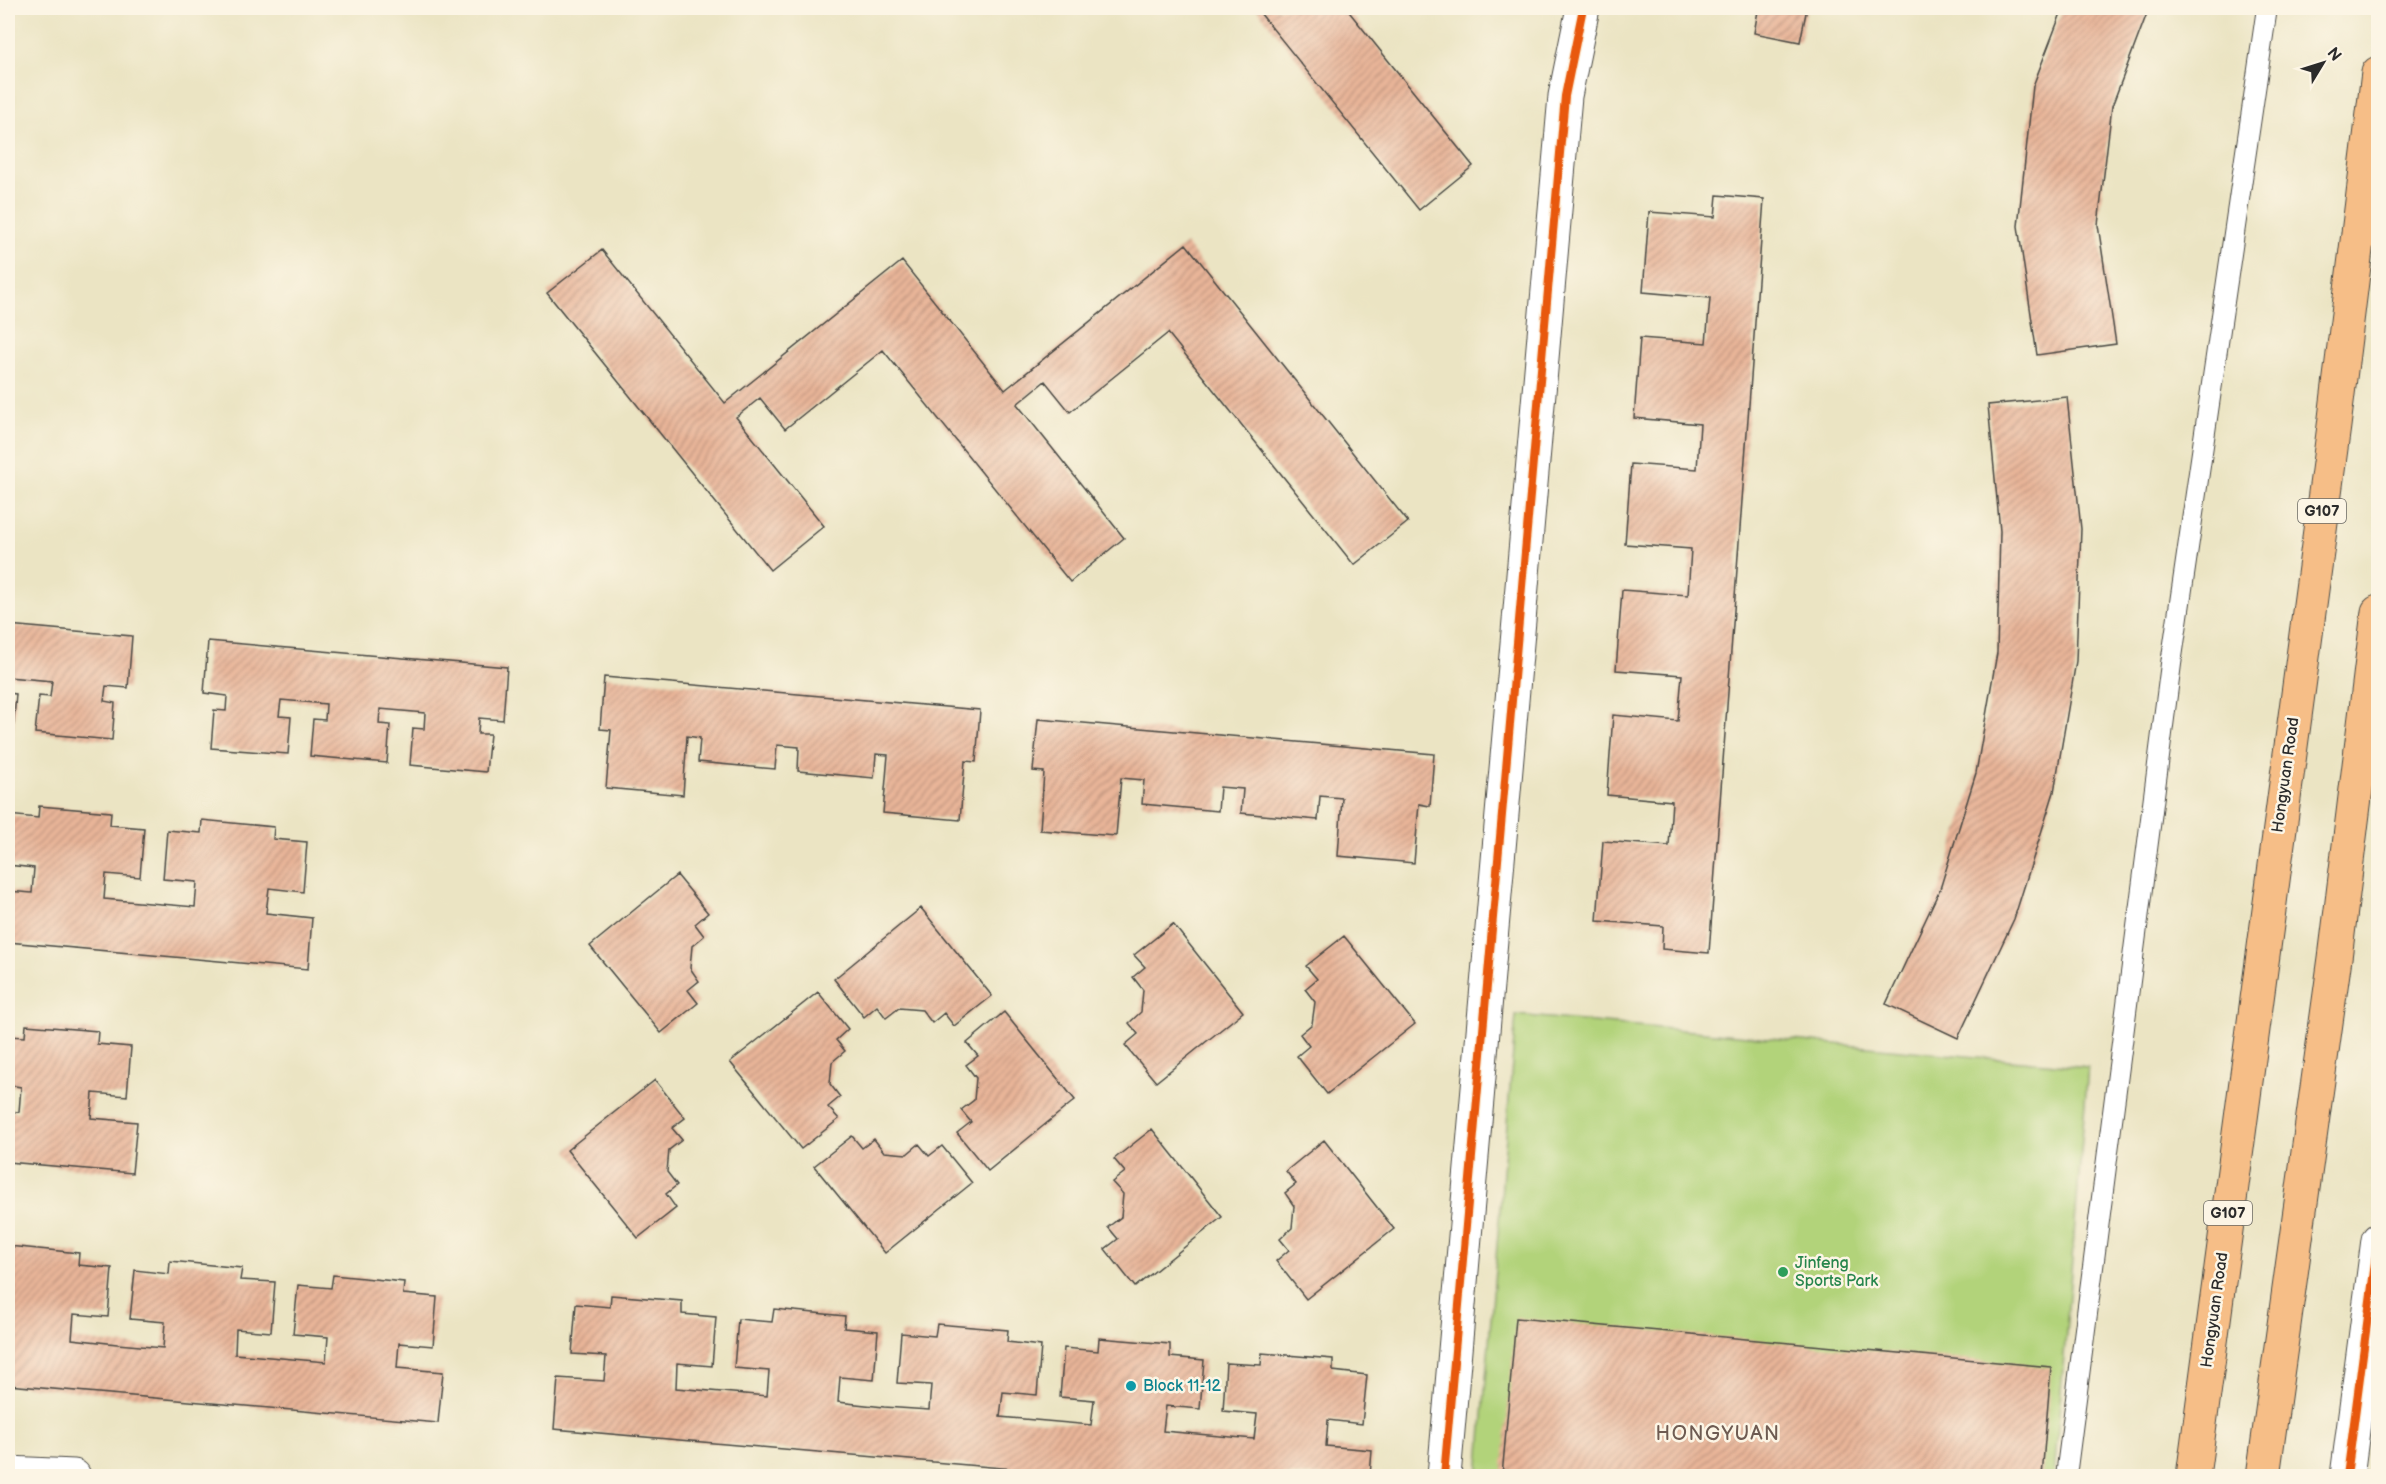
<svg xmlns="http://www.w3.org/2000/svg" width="2386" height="1484" viewBox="0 0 2386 1484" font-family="'Balsamiq Sans',sans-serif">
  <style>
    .pitch { fill: #b2d37a; stroke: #6e7f52; stroke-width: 1.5 }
    .building { fill: url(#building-hatch) }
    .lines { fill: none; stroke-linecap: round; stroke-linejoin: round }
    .service-casing { stroke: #484742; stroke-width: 22 }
    .minor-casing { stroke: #484742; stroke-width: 35 }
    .tertiary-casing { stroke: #484742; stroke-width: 35 }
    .trunk-casing { stroke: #484742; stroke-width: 35 }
    .service { stroke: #fff; stroke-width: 20 }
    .minor { stroke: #fff; stroke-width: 33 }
    .tertiary { stroke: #fff; stroke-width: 33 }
    .trunk { stroke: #f6be87; stroke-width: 33 }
    .cycleway-casing { stroke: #fcf5e5; stroke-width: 11 }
    .cycleway { stroke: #e8590c; stroke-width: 8 }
    .leisure-dot { fill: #2e9e5b; stroke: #fcf5e5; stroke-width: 2 }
    .culture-dot { fill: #0f9aa8; stroke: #fcf5e5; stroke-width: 2 }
    .labels { text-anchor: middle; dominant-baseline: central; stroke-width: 5; stroke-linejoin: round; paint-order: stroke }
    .shield { fill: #fcf5e5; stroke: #6a6863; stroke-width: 1.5 }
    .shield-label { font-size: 15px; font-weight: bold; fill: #2b2b2b }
    .street-label { font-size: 16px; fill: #2b2b2b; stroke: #fcf5e5 }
    .leisure-label { font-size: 16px; fill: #27864d; stroke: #fcf5e5; text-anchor: start }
    .culture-label { font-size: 16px; fill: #0d838f; stroke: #fcf5e5; text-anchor: start }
    .quarter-label { font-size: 20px; letter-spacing: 1.5px; fill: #6e5b52; stroke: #fcf5e5 }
  </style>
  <defs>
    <pattern id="building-hatch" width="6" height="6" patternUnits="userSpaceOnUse" patternTransform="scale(1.5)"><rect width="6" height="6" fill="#e9b599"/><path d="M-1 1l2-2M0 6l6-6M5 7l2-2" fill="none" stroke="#bd937d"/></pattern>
  </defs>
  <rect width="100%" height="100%" fill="#fcf5e5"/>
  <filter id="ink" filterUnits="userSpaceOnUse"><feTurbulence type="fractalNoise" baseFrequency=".0167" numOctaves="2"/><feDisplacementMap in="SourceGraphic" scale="12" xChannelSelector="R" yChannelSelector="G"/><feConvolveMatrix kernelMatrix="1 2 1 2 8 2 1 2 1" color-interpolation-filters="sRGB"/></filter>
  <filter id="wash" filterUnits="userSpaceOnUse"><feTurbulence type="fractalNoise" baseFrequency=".008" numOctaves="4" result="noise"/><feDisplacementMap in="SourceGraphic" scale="24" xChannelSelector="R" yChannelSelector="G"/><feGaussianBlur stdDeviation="1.35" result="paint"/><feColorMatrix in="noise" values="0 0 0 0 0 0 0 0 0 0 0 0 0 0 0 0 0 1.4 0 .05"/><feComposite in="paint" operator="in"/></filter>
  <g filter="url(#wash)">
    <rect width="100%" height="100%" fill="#ebe4c3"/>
    <path class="pitch" d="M1516 1015 2088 1067 2054 1476H1478Z"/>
    <g id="blocks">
      <path class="building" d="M1256 8H1346L1473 166 1419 210Z
        M1748 8H1807L1800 42 1754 33 1758 11Z
        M2063 8H2149L2112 106 2098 225 2116 344 2037 355 2018 226 2033 86Z
        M1717 195 1764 199 1709 953 1662 949 1663 926 1597 921 1603 841 1669 846 1672 801 1607 795 1613 715 1678 721 1682 675 1616 670 1622 590 1688 595 1691 549 1625 544 1631 464 1697 469 1700 424 1634 418 1640 338 1706 343 1710 298 1643 292 1649 212 1715 217Z
        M1186 244 1408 522 1354 565 1168 333 1070 412 1045 381 1017 404 1124 538 1070 582 883 350 785 429 760 398 736 417 824 526 770 570 547 293 602 250 725 403 902 261 1005 390Z
        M2067 397 2081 529 2076 661 2054 792 2014 919 1958 1038 1886 1004 1940 889 1976 773 1997 653 2000 531 1988 405Z
        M8 625 132 636 128 688 106 686 104 701 115 703 112 740 35 733 39 696 50 697 52 681 8 677Z
        M208 641 507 667 503 720 479 718 478 734H490L486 772 410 765 413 728 424 729 425 713 380 709 379 724 390 725 387 763 310 756 313 719 325 720 326 704 281 700 279 716 291 717 288 754 211 748 214 710 226 711 227 696 204 693Z
        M604 677 980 710 976 762 965 761 960 820 883 813 888 755 876 754 874 778 798 771 799 747 777 745 775 769 698 762 700 738 687 736 683 795 606 788 611 730 600 729Z
        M8 693 16 694 13 731H8Z
        M1038 719 1434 754 1430 806 1419 804 1414 863 1338 856 1342 798 1320 796 1318 820 1241 813 1243 789 1220 787 1218 811 1142 804 1144 780 1121 778 1116 836 1040 830 1044 772 1033 771Z
        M39 806 111 812 110 825 144 828 140 877 106 874 104 899 195 907 197 882 163 879 167 830 201 833 202 820 274 827 273 839 307 842 303 892 269 888 266 913 312 918 308 969 8 942V891L32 893 34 868 8 865V815L38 818Z
        M677 875 708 913 695 924 704 936 692 946 690 968 699 981 688 990 698 1003 661 1033 590 946Z
        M921 908 992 996 954 1026 944 1013 932 1023 922 1010 899 1008 886 1018 877 1006 864 1017 834 979Z
        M1173 924 1243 1012 1156 1082 1125 1045 1138 1034 1129 1023 1141 1012 1143 990 1133 977 1145 967 1134 955Z
        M1344 936 1415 1024 1327 1094 1297 1056 1309 1046 1300 1034 1312 1024 1315 1002 1305 989 1317 979 1306 966Z
        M818 992 848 1029 836 1040 845 1051 832 1062 830 1084 840 1097 828 1107 839 1119 801 1149 730 1062Z
        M1004 1012 1075 1100 988 1171 957 1133 971 1122 961 1110 974 1100 976 1078 966 1065 978 1056 967 1043Z
        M26 1025 98 1031 97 1044 131 1047 127 1096 93 1093 91 1118 137 1122 132 1173 8 1162V1111L19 1112 21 1087 8 1085V1036L25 1037Z
        M655 1080 685 1118 672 1128 682 1140 669 1150 667 1172 677 1185 666 1194 676 1208 638 1238 567 1150Z
        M1152 1129 1222 1217 1135 1287 1105 1249 1118 1239 1108 1227 1121 1217 1123 1194 1112 1182 1125 1172 1114 1159Z
        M852 1136 862 1148 874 1139 884 1152 907 1154 919 1144 929 1156 942 1146 972 1183 885 1253 814 1166Z
        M1324 1140 1394 1229 1306 1299 1276 1261 1289 1250 1280 1239 1292 1228 1294 1206 1285 1193 1296 1184 1286 1171Z
        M8 1246 79 1253 78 1265 112 1268 108 1317 74 1314 72 1339 117 1344 163 1348 165 1322 130 1319 135 1270 169 1274 170 1261 242 1268 240 1280 275 1282 271 1332 236 1329 235 1354 326 1362 328 1337 293 1334 298 1285 331 1288 333 1275 404 1282 403 1294 437 1297 433 1346 399 1343 397 1368 443 1372 438 1423 8 1385Z
        M611 1295 682 1301V1314L716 1317 712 1366 677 1363 676 1388 767 1396 769 1371 734 1368 738 1319 772 1322 774 1309 845 1316 844 1328 878 1331 874 1380 840 1377 838 1402 884 1407 929 1410 931 1385 897 1383 901 1333 935 1336 937 1324 1008 1330 1007 1342 1041 1346 1037 1395 1003 1392 1000 1417 1091 1425 1094 1400 1060 1397 1064 1348 1098 1351 1099 1338 1170 1344V1357L1204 1360 1200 1409 1166 1406 1163 1431 1254 1439 1257 1414 1223 1411 1226 1363 1261 1365 1262 1353 1333 1359V1371L1367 1375 1362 1424 1328 1420 1326 1446 1372 1450 1370 1476H1093L554 1429 558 1378 604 1381 606 1356 572 1354 576 1304 610 1307Z
        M1516 1318 2051 1367 2042 1476H1502Z"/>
    </g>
  </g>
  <g filter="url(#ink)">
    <use href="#blocks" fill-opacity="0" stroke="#484742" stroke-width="1.5"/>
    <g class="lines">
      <g class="service-casing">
        <path id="service" d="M2066 1476 2171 664 2267 8"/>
      </g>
      <g class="minor-casing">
        <path id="minor" d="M1444 1476 1565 96 1583 8
          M2347 1476 2378 1240"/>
      </g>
      <g class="tertiary-casing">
        <path id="tertiary" d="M8 1473 74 1476"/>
      </g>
      <g class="trunk-casing">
        <path id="trunk" d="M2193 1476 2334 426 2378 73
          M2263 1476 2335 958 2378 612"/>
      </g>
      <use href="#service" class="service"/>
      <use href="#minor" class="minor"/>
      <use href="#tertiary" class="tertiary"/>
      <use href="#trunk" class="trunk"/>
      <g class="cycleway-casing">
        <path id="cycleway" d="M1444 1476 1565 96 1583 8
          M2347 1476 2378 1240"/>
      </g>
      <use href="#cycleway" class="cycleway"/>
    </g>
  </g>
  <circle class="leisure-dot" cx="1783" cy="1272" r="6"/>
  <circle class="culture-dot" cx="1131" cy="1386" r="6"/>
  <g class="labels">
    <g class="shield">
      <rect x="2298" y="499" width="48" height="24" rx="4.5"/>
      <rect x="2204" y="1201" width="48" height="24" rx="4.5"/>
    </g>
    <g class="shield-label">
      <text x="2322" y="511">G107</text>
      <text x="2228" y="1213">G107</text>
    </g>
    <g class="street-label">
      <text transform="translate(2286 775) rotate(-82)">Hongyuan Road</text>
      <text transform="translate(2215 1310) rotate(-82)">Hongyuan Road</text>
    </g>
    <g class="leisure-label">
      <text x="1795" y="1263">Jinfeng<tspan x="1795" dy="18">Sports Park</tspan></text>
    </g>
    <g class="culture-label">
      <text x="1143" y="1386">Block 11-12</text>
    </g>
    <g class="quarter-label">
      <text x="1718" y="1434">HONGYUAN</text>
    </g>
  </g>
  <rect width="2386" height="1484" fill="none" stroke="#fcf5e5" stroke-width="30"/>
  <g transform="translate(2323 63) rotate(52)" stroke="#fcf5e5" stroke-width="4.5" paint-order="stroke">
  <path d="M0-4.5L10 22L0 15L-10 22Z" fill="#2b2b2b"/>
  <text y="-9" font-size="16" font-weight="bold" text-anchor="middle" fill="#2b2b2b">N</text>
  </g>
</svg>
